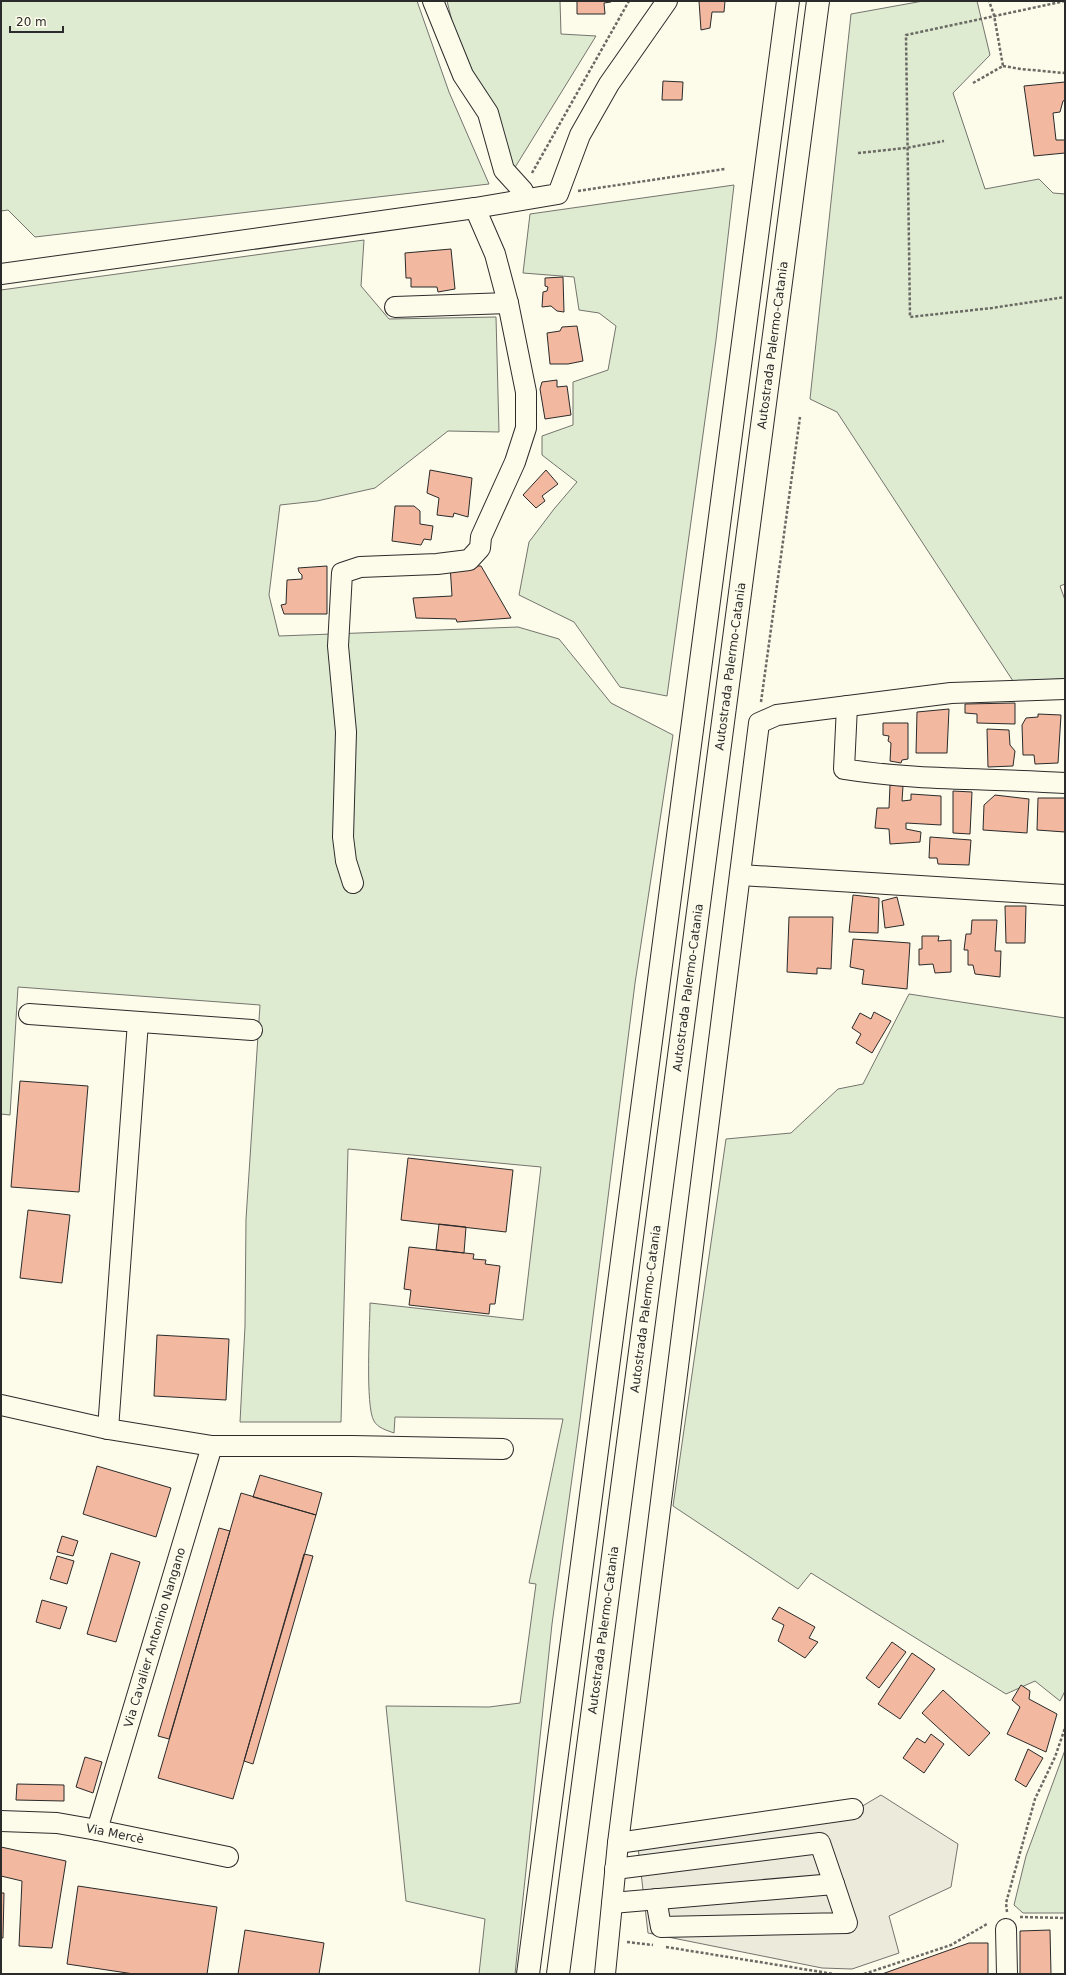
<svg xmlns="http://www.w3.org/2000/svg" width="1066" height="1975" viewBox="0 0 1066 1975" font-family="'DejaVu Sans',sans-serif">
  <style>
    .green { fill: #deebd1; stroke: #74746e }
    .parking { fill: #eceadb; stroke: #74746e }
    .building { fill: #f2b8a0; stroke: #2b2b2b }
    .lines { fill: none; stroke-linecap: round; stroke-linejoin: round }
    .minor-casing { stroke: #2b2b2b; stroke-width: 22 }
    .highway-casing { stroke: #2b2b2b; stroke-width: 24 }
    .path { stroke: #6a6964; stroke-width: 2.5; stroke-dasharray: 3 2; stroke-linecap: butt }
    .minor { stroke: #fdfbea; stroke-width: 20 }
    .highway { stroke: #fdfbea; stroke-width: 22 }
    .labels { text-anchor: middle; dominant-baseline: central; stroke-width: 3; stroke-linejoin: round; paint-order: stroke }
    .street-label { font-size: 12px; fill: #2b2b2b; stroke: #fdfbea }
  </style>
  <rect width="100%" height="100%" fill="#fdfbea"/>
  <path class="green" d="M1 1H417L449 92 489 184 35 237 8 210 1 211Z
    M447 1H560L561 34 596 36 514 169 456 37Z
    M923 1H977L990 55 953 93 985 189 1039 179 1053 193 1065 194V584L1060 586 1065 600V679L1013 681 837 412 810 399 851 14Z
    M734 185 716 340 667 696 620 687 574 622 519 595 529 542 554 509 577 482 542 455V436L573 425V382L608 370 616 326 599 313 579 310 574 277 523 273 530 214Z
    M364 240 361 286 389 319 496 317 499 432 448 431 375 488 317 501 280 505 269 595 279 636 518 627 559 639 611 703 673 735 635 983 580 1420 552 1624 515 1974H479L485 1919 406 1901 386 1706 489 1707 520 1703 536 1584 529 1583 563 1419 395 1417 394 1433C386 1430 378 1428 374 1421 365 1407 370 1324 370 1303L523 1320 541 1167 348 1149 341 1422H240L245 1326 246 1219 260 1005 18 987 10 1115 1 1114V290Z
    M909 994 1065 1018V1691L1060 1701 1035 1681 1006 1694 811 1573 798 1589 673 1506 726 1139 791 1133 838 1089 863 1084Z
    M1065 1750V1913H1023L1014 1905 1026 1856Z"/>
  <path class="parking" d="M881 1795 958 1844 951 1887 889 1916 899 1953 852 1969 822 1968 648 1933 638 1847 844 1817Z"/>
  <path class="building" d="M577 1H611V2L604 3 605 14H577Z
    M699 1H725L724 12H712L710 28 701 30Z
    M663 81 683 82 682 100H662Z
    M1065 82V100L1063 101 1060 112 1053 113 1056 140H1065V153L1034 156 1024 86Z
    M451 249 455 289 438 292 437 287H411V278H406L405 253Z
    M563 277 564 312 557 311 551 306 542 307 543 292 547 291 548 287 545 286V278Z
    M577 326 583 361 568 364H550L547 333 560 331 562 327Z
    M557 380V387L567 386 571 415 545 419 540 389 542 382Z
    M430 470 472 478 468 517 454 513 453 517 437 515 439 498 427 493Z
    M546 470 558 484 542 496 545 501 536 508 523 495Z
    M395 506H414L420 511V524L433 526 431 540 424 539 421 545 392 541Z
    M450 565 481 566 511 618 457 622 456 619 416 618 413 598 452 596Z
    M327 566V614H284L281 605 286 604 287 580 302 579V575L299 572 298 568Z
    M1015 703V724L977 723V714L965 713V704Z
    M949 709 947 753H916L917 712Z
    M1038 714 1061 715 1058 763 1035 764 1034 755H1023L1022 725 1026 718 1038 717Z
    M883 723H908V759L902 760 901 763 890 761 891 743 888 741 889 736 883 735Z
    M987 729 1009 730 1010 745 1015 751 1013 766 988 767Z
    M890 785 903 786 902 801 911 800V794L941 796V825L906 823V829L921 832 920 842 890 844 889 829 875 828 877 808H889Z
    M953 791 972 792 970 834 953 833Z
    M995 795 1029 799 1027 833 983 830 984 805Z
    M1038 798H1065V832L1037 830Z
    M930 837 971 840 969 865 938 864 937 858H929Z
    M853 895 879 898 878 933 849 932Z
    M897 897 904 925 885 928 882 901Z
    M1005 906H1026L1025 943H1006Z
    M789 917H833L831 969 817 968V974L787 972Z
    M972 920H997L995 951H1001L1000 977 975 974 973 965H968V950H964L966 934H971Z
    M922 936H939L938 941 951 940V972L935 973 933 964 919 965V949H922Z
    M853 939 910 943 907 989 862 984 864 970 850 967Z
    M874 1012 891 1021 872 1053 856 1043 861 1034 852 1028 860 1013 871 1019Z
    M20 1081 88 1086 79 1192 11 1187Z
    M408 1158 513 1170 506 1232 401 1220Z
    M28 1210 70 1215 62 1283 20 1278Z
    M439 1224 466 1227 464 1253 436 1250Z
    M409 1247 474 1254 473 1259 486 1260 485 1264 500 1266 495 1304H490L489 1314 409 1305 411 1290 404 1289Z
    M157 1335 229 1339 226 1400 154 1396Z
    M97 1466 171 1488 156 1537 83 1514Z
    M260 1475 322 1493 316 1515 253 1497Z
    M241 1493 316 1515 233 1799 158 1778Z
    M219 1528 230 1531 169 1739 158 1736Z
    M62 1536 78 1541 73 1556 57 1552Z
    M111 1553 140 1562 116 1642 87 1634Z
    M304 1554 313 1556 253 1764 244 1761Z
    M57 1556 74 1561 67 1584 50 1579Z
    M42 1600 67 1607 60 1629 36 1622Z
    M779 1607 815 1627 809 1638 818 1642 805 1658 778 1641 784 1625 772 1619Z
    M892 1642 906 1652 879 1688 866 1678Z
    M912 1653 935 1669 900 1719 878 1704Z
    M1021 1685 1030 1691 1029 1699 1057 1714 1046 1752 1007 1734 1020 1707 1012 1700Z
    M943 1690 990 1733 969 1756 922 1713Z
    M931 1734 944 1744 924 1773 903 1758 917 1738 925 1743Z
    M1028 1749 1043 1758 1026 1787 1015 1780Z
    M85 1757 102 1762 93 1793 76 1787Z
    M17 1784 64 1785V1801L16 1800Z
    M1 1847 66 1861 52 1948 19 1946 22 1881 1 1876Z
    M78 1886 217 1907 207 1974H134L67 1964Z
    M1 1893H4L3 1938H1Z
    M245 1930 324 1943 319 1974H238Z
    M1050 1930 1051 1974H1020V1931Z
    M969 1943H988V1974H882Z"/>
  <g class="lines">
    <g class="minor-casing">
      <g id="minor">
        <path d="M433 1 463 75 488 113 504 170 523 191"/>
        <path d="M1 274 475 208 558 194 580 135 609 84 667 1"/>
        <path d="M395 307 508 303"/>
        <path d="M847 706 844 769C918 781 991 778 1065 783"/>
        <path d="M740 875 1065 895"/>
        <path d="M353 883 346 861 343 837 346 732 338 646 342 573 360 567 437 564 469 560 480 548 481 537 515 462 526 428V392L508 303 495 254 475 208"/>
        <path d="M29 1014 252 1030"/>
        <path d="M1 1405 108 1429 212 1446H352L503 1449"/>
        <path d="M108 1429 138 1022"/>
        <path id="s1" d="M1 1821 57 1823 97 1830 228 1857"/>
        <path id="s2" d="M97 1830 212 1446"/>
        <path d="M618 1843 853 1809"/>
        <path d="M656 1899 661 1927 847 1923 834 1884"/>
        <path d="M612 1903 834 1884 820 1843 615 1869"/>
        <path d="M1006 1929 1007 1974"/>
        <path d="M605 1974 618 1843 759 723 777 715 951 693 1065 689"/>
      </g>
    </g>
    <g class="highway-casing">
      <g id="highway">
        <path d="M528 1974 788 1"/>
        <path id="s3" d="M558 1974 818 1"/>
      </g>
    </g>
    <path class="path" d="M1065 1 906 35 910 317 992 308 1065 297
      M1003 66 1021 69 1064 73
      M973 83 1003 66 994 15 989 1
      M858 153 906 148 944 141
      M532 173 629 1
      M578 191 725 169
      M761 702 800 417
      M1007 1912 1006 1903 1035 1799 1055 1757 1065 1728
      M1020 1917 1065 1918
      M627 1942 653 1945
      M666 1947 834 1974
      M864 1974 951 1945 987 1924"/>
    <use href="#minor" class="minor"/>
    <use href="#highway" class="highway"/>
  </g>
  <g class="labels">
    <g class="street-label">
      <text stroke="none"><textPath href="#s3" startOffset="1643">Autostrada Palermo-Catania</textPath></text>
      <text stroke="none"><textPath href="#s3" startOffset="1319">Autostrada Palermo-Catania</textPath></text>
      <text stroke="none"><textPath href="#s3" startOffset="995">Autostrada Palermo-Catania</textPath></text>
      <text stroke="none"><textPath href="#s3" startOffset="671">Autostrada Palermo-Catania</textPath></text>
      <text stroke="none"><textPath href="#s3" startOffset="347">Autostrada Palermo-Catania</textPath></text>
      <text stroke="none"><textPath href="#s2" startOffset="201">Via Cavalier Antonino Nangano</textPath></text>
      <text stroke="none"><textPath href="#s1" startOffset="115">Via Mercè</textPath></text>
    </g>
  </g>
  <rect width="1066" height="1975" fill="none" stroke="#2b2b2b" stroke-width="4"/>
  <path d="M10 26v6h53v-6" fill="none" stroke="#2b2b2b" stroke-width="2"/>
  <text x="16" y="26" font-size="12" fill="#2b2b2b" stroke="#fdfbea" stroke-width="3" paint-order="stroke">20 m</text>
</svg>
